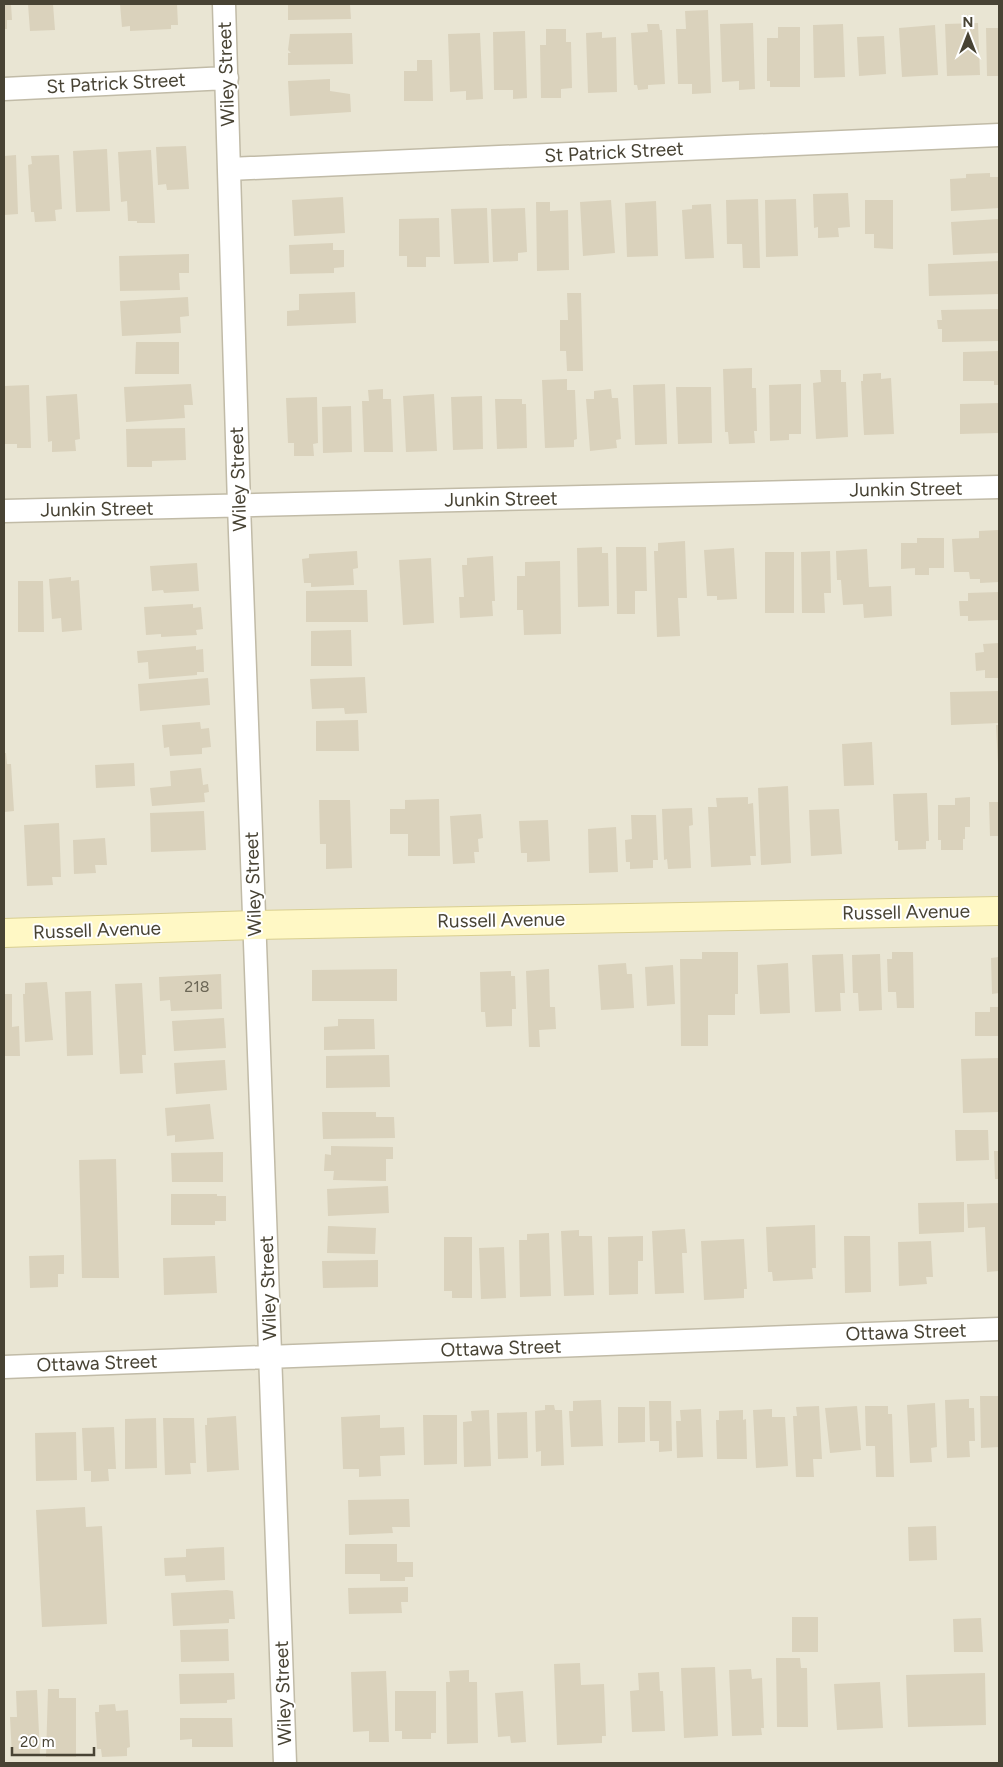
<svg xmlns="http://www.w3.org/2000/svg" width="1003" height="1767" viewBox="0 0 1003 1767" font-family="Figtree,sans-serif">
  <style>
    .residential { fill: #e9e5d3 }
    .building { fill: #dad2bc }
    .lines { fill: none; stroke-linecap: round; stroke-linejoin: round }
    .street-casing { stroke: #c1bba7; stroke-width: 25 }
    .secondary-casing { stroke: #d9cf90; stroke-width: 30 }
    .street { stroke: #fff; stroke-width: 22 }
    .secondary { stroke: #fff8c5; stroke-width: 28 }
    .labels { text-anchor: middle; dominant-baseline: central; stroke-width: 4; stroke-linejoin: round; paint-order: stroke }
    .number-label { font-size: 16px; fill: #6c6756 }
    .street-label { font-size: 19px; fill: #484334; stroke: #fff }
  </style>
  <rect width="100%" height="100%" fill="#f5f2e5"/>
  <path class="residential" d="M4 4H999V1763H4Z"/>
  <path class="building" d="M4 4H11L12 20H7V29H4Z
    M28 4H53L55 30 30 31Z
    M120 4H177L178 25H171V29L130 31V26L122 27Z
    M288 4H350L351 19 288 20Z
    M708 10 711 93 692 94V84H678L676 29H686L685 11Z
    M753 23 755 89 739 90V81L722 82 720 24Z
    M978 23 980 75 947 76 945 24Z
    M647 24H659L660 30H662L665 84 648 85V89L638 90 637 85H634L631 33 648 32Z
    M843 24 845 77 814 78 813 25Z
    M935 25 938 75 902 77 899 28Z
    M778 27H800V87H770V81H767V38H778Z
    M986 28H999V76H987Z
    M546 29H566V42H571L572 88 561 89V98H541L540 45H546Z
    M525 31 527 98 513 99V90H494L493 32Z
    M602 32V38L616 37 617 92 588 93 586 33Z
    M352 33 353 64 288 65V53H291L288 50 290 34Z
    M480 33 483 99 466 100V91L450 92 448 34Z
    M884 36 886 74 859 76 857 37Z
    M417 60H432L433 101H404V71H417Z
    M330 79V91L350 94 351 112 290 116 288 81Z
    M186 146 189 189 167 190 166 184 158 185 156 147Z
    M107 149 110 211 76 212 73 151Z
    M151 150 155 223H137V221H128L127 201 121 202 118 152Z
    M16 155 18 214 4 215V156Z
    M59 155 62 209 55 210 56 221 35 222 34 212H31L28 165 32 164 31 156Z
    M990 173V177H999V208L951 211 950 179 966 178V174Z
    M848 193 850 227 838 228 839 237 818 238V227L814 228 813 194Z
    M343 197 345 233 294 236 292 200Z
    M758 199 760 268H743L742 244H727L726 200Z
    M796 199 798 256 766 257 765 200Z
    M611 200 615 253 583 256 580 202Z
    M865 200H893V249L874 248V234H865Z
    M656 201 658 256 627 257 625 203Z
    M536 202H550V211L568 210 569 270 537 271Z
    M711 204 714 258 685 259 682 210 692 209V205Z
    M487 208 489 263 454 264 451 209Z
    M525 208 527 252 518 253V261L493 262 491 209Z
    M439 218 440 257H426V267H407V256H399V219Z
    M999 219V253L953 255 951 222Z
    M333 243V250H344V267L334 268V273L290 274 289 245Z
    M189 254V273H179L180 290 120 291 119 256Z
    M999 261V294L929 296 928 264Z
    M355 292 356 323 287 326V311L299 310V294Z
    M567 293H581L583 371H567L566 351H560V320H568Z
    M188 297 189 316 180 317 181 333 122 336 120 301Z
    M999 309V341L942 342V329H938L937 320H942L941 310Z
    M136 342H179V374H135Z
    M999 351V385H994V381H963V352Z
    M752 368V388H756L757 431H754L755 443 729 444 728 432H725L723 369Z
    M820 370H841V382H846L848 437 816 439 813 383 821 382Z
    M881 373V379L891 378 894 434 864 435 861 381H863V374Z
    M567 379V390H575L577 439 574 440V447L545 448 542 380Z
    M191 384 193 405H184L185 418 126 422 124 387Z
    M665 384 667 444 635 445 633 385Z
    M801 384V434H789V440L770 441 769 385Z
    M29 385 31 448H17V444H4V386Z
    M676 387H711L712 443 678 444Z
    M383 389V399H391L393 452H364L362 401H369L368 390Z
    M611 389 612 398H618L621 439 616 440 617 448 590 451 586 399H594V391Z
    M77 394 80 439 75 440 76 451 52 452V441L48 442 46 396Z
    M434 394 437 451 406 452 403 396Z
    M482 396 483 449 453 450 451 397Z
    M317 397 318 443 313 444 314 456H294V443H288L286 398Z
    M495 399H522V404H526L527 448 497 449Z
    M999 403V433L960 434V404Z
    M351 406 352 452 323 453 322 407Z
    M185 428 186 460 152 461V467H127L126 429Z
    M999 530V582L980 583V579H970L969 572H954L952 539 979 538V531Z
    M917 538H944V568H929V575H915V568L901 569V543H917Z
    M685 541 687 598H678L680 636 657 637 654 551H658V543Z
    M602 547V553H608L609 606 578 607 577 548Z
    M616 547H646L647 591H635V614H617Z
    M734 548 737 599 717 600V596H707L704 550Z
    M867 549 869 587 891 586 892 616 864 618 863 604 843 605 841 580H837L836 551Z
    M357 551 358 568 353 569 354 585 311 587V583H304L302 559 309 558V554Z
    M830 551 831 593H824L825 613H802L801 552Z
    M765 552H794V613H765Z
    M493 556 495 601H492L493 616 460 618 459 597H464L462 565H467V558Z
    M431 558 434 623 403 625 399 560Z
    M560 561 561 634 524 635 523 610H517V576H525V562Z
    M197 563 199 591 164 593 163 590 152 591 150 566Z
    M71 577V581L79 580 82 630 62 632 61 618 52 619 49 579Z
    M18 581H43L44 632H18Z
    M350 590H367L368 622H306V591Z
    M999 592V620L968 621V616H960L959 601H968V593Z
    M193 604V608L201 607 203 629 196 630 197 635 161 637V634L146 635 144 607Z
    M351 630 352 666H311V631Z
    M999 643V678H985V670L976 671 975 653 984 652 983 644Z
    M196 646V650L203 649 204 672H197V675L149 679 148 662 138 663 137 651Z
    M365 677 367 713 345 714 344 708 312 709 310 679Z
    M208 678 210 705 140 711 138 684Z
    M999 691V723L951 725 950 692Z
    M358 720 359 751H316V721Z
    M200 722 201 729 209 728 211 747 202 748V754L170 756 169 747 164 748 162 725Z
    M996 725H999V764H998Z
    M872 742 874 785 844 786 842 744Z
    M4 753H6L7 764H11L14 811 4 812Z
    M134 763 135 786 96 788 95 765Z
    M201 768 203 785 208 784 209 792 204 793 205 802 152 806 150 788 171 786 170 771Z
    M788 786 791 863 761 865 758 788Z
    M927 793 929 841H926V849L898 850V841H895L893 794Z
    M748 797V804L753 803 756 856H750L751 865 711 867 708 807H717L716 798Z
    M970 797V827H965V839H963V850H941V840H938V805H955V798Z
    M439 799 440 856H408V834H390V809H405V800Z
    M319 800H350L352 868 326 869V844H320Z
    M989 802H999V836H990Z
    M692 808 693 825 689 826 691 868 668 869 667 859 664 860 662 809Z
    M839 809 842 854 811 856 809 810Z
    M204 811 206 850 151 852 150 813Z
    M481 814 483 838 478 839 479 852H474L475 863 453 864 450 816Z
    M631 815H656L658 860H653V868L630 869V862H626L625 840 632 839Z
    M548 820 550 861 527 862V853H521L519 821Z
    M59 823 61 877H52L53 885 27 886 24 825Z
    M616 827 618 872 589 873 588 829Z
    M105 838 107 865H95L96 873 74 874 73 840Z
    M702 952H738V994H735V1015H708V1046H681L680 959H702Z
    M892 952H913L914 1008H897L896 992H888L887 959H892Z
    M843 954 845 993H840L841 1011 815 1012 812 955Z
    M880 954 882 1010 859 1011 858 993H853L852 955Z
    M999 957V993L992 994 991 958Z
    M626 963 627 974H632L634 1008 601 1010 598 965Z
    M788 963 790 1013 760 1014 757 965Z
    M673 965 675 1004 647 1006 645 967Z
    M397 969V1001H312V970Z
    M549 969 550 1007H555L556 1029 539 1030 540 1047H529L526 971Z
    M511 971V976H515L516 1009H512V1026L486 1027 485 1012H481L480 972Z
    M221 974 222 1009 171 1011 170 1000 160 1001 159 977Z
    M47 982 53 1040 25 1042 23 994H25V983Z
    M142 983 146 1055H142L143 1073 120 1074 115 984Z
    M91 991 93 1055 67 1056 65 992Z
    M4 994H12V1027L19 1026 20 1056H4Z
    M990 1007H999V1036H975V1012H990Z
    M224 1018 226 1048 174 1051 172 1021Z
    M338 1019H374L375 1049 324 1050V1027L338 1026Z
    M389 1055 390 1087 326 1088V1056Z
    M999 1058V1112L963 1113 961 1059Z
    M225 1060 227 1090 176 1094 174 1063Z
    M210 1104 214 1139 175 1142V1135L167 1136 165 1108Z
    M322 1112H376V1117H394L395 1138 323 1139Z
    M955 1130H988L989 1160 956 1161Z
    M331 1146 393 1147V1159H386V1181L333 1180 334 1171H324L325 1154 331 1155Z
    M994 1151H999V1179H995Z
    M223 1152V1182H172L171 1153Z
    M116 1159 119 1278H82L79 1160Z
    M388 1186 389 1213 328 1216 327 1189Z
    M171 1194H217V1196H226V1221H215V1225H171Z
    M964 1202V1232L919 1234 918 1203Z
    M999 1203V1271L987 1272 985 1227 968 1228 967 1204Z
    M815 1225 816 1268H812L813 1279 773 1281 772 1272H768L766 1227Z
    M328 1226 376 1228 375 1254 327 1253Z
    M685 1229 687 1253H682L684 1293 655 1294 652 1231Z
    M579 1230V1236H592L594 1295 564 1296 561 1231Z
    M549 1233 551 1296 520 1297 519 1240H527V1234Z
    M643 1236V1261H638V1294L609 1295 608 1237Z
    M844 1236H870L871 1292 845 1293Z
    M444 1237H472V1298H452V1291H444Z
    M744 1239 747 1289H744V1298L704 1300 701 1241Z
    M931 1241 933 1277H926L927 1284 899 1286 898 1242Z
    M504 1247 506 1298 481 1299 479 1248Z
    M64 1255V1274H58V1287L30 1288 29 1256Z
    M215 1256 217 1293 164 1295 163 1258Z
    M378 1260V1287L323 1288 322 1261Z
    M980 1396H999V1447L981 1448Z
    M969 1399V1408H974L975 1441H969L970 1457 947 1458 945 1400Z
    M601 1400 603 1446 571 1447 569 1411H573V1401Z
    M649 1401H671L672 1451 659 1452V1441H650Z
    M935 1403 937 1447 931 1448 932 1462 910 1463 907 1405Z
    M545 1405H554L555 1410H562L564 1465 541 1466V1451L536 1452 535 1411 545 1410Z
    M819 1406 822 1459H813L814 1477H796L793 1416H797L796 1407Z
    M857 1406 861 1450 830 1453 825 1408Z
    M865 1406H888V1414H892L894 1477H876L875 1446H866Z
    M618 1407H645V1442L618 1443Z
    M701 1409 703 1457 677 1458 676 1421H681L680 1410Z
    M772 1409V1417H785L788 1466 756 1468 753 1410Z
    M489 1410 491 1466 464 1467 463 1422 472 1421 471 1411Z
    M743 1410V1420L746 1419 747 1459H717L716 1420H719V1411Z
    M527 1412 528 1458 498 1459 497 1413Z
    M380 1415V1428L404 1427 405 1455 380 1456 381 1476 359 1477V1469H343L341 1417Z
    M423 1415H457V1464L424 1465Z
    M236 1416 239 1470 207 1472 205 1425H207V1418Z
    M156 1418 157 1468 125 1469V1419Z
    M163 1418H194L196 1463H190L191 1474 165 1475Z
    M114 1427 116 1469H108L109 1481 91 1482V1471H84L82 1428Z
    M76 1432 77 1480 36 1481 35 1433Z
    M409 1499 410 1527H392L393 1533 349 1535 348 1500Z
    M85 1507 86 1527 102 1526 107 1624 42 1627 36 1510Z
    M936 1526 937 1560 909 1561 908 1527Z
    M345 1544H397V1562H413V1577H405V1581H380V1574H345Z
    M224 1547 225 1580 186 1582 185 1575 165 1576 164 1558 186 1557V1549Z
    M408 1587V1602H401L402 1613 349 1614 348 1588Z
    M227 1590 233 1591 235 1619H229V1623L173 1626 171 1593Z
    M792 1617H818V1652H792Z
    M981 1618 983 1652H954L953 1619Z
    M228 1629 229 1661 181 1662 180 1630Z
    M776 1658H800L801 1668H807L808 1727H777Z
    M580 1663 581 1685 604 1684 606 1736H602V1743L557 1745 554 1664Z
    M715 1667 718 1736 684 1738 681 1668Z
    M751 1669 752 1679 762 1678 764 1728H761L762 1735 732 1736 729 1670Z
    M469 1670V1682H477L478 1743 447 1744 446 1682H450L449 1671Z
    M386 1671 389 1742H369V1731L353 1732 351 1672Z
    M659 1672 660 1691H663L665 1731 632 1732 630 1691 639 1690 638 1673Z
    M234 1673 235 1699 227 1700V1703L180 1704 179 1674Z
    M985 1673 986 1725 908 1727 906 1675Z
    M880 1682 883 1728 837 1730 834 1684Z
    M48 1689H59V1698H76V1757H46Z
    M37 1690 40 1755 12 1756 10 1717H17L16 1691Z
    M395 1691H436V1733H431V1739H402V1731H395Z
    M523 1691 526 1742 511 1743 510 1736 498 1737 495 1693Z
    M115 1704 116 1711 128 1710 130 1747 127 1748V1756L102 1757 101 1749H97L95 1712H99V1705Z
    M180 1718H232L233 1747H192V1739L180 1740Z"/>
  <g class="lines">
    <g class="street-casing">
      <path id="street" d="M224 4 239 505 285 1763
        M4 89 227 78
        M229 169 999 135
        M4 511 999 487
        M4 1367 999 1329"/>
    </g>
    <g class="secondary-casing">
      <path id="secondary" d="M4 933 255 925 999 911"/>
    </g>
    <use href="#street" class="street"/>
    <use href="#secondary" class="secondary"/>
  </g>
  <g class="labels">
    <g class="number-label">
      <text x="197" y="986">218</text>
    </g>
    <g class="street-label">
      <text transform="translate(226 74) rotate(-92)">Wiley Street</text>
      <text transform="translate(116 83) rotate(-3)">St Patrick Street</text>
      <text transform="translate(614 152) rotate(-3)">St Patrick Street</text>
      <text transform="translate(238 479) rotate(-92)">Wiley Street</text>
      <text transform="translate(906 489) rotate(-1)">Junkin Street</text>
      <text transform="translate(501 499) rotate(-1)">Junkin Street</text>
      <text transform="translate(97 509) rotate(-1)">Junkin Street</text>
      <text transform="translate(253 884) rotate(-92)">Wiley Street</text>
      <text transform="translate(906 912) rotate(-1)">Russell Avenue</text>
      <text transform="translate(501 920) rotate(-1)">Russell Avenue</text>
      <text transform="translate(97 930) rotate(-2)">Russell Avenue</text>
      <text transform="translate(268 1288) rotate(-92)">Wiley Street</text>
      <text transform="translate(906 1332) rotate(-2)">Ottawa Street</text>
      <text transform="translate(501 1348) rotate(-2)">Ottawa Street</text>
      <text transform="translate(97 1363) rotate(-2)">Ottawa Street</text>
      <text transform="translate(283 1693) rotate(-92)">Wiley Street</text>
    </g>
  </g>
  <rect width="1003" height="1767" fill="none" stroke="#484334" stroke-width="10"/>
  <g transform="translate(968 35)" stroke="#ffffff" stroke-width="4" paint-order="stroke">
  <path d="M0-4L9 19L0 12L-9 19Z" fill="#484334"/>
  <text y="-8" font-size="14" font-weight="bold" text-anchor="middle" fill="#484334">N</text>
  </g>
  <path d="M12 1747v8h82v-8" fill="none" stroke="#484334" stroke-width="2.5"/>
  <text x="20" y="1747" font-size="15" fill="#484334" stroke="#ffffff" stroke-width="4" paint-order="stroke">20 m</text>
</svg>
